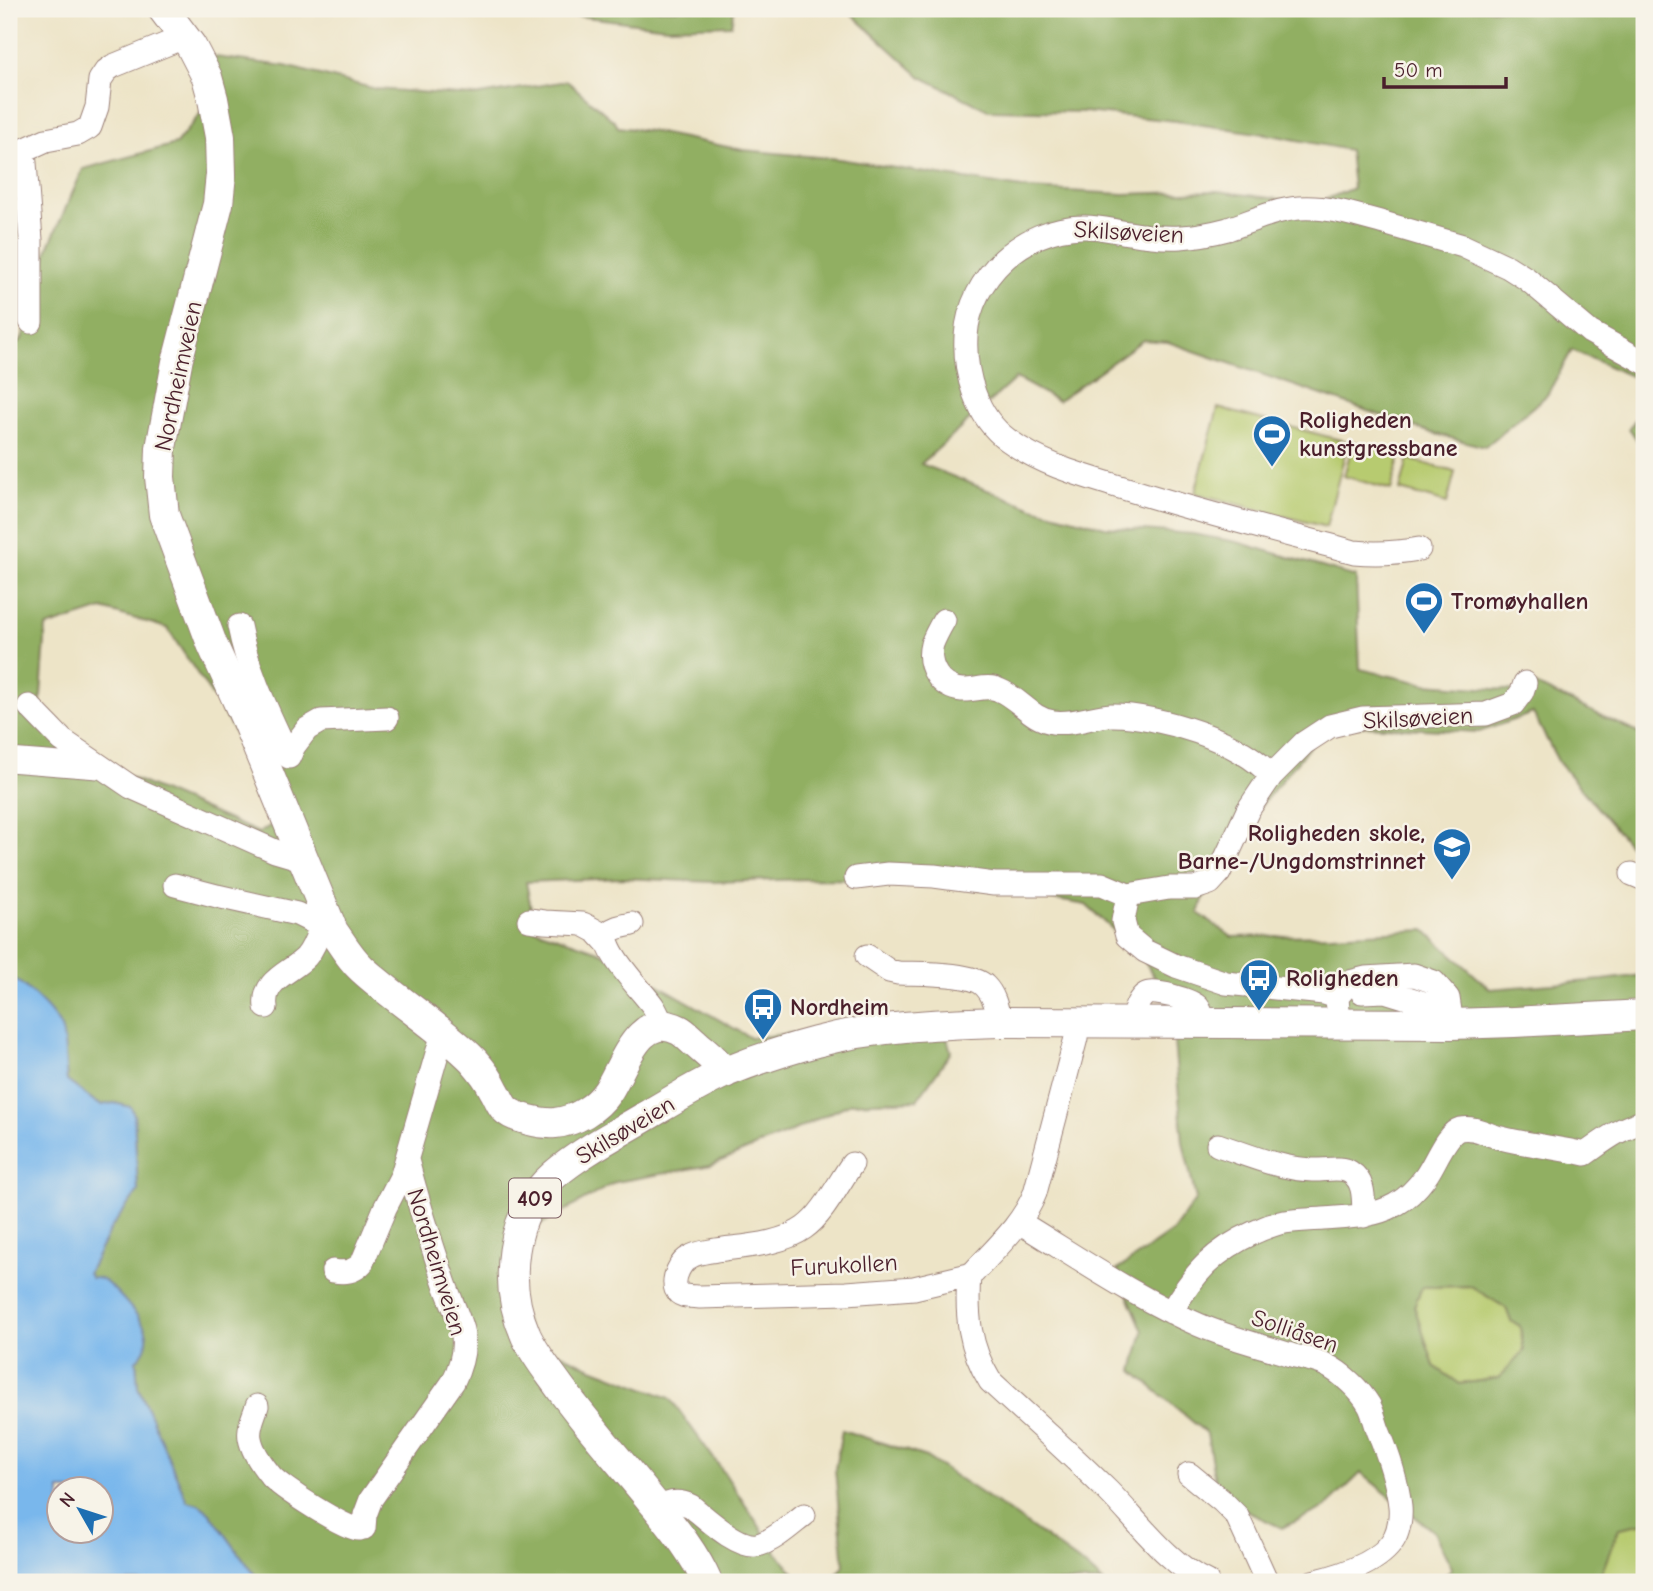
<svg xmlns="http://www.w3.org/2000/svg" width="1653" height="1591" viewBox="0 0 1653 1591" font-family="'Comic Neue',sans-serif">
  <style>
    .green { fill: #b7cb6f; stroke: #80754d; stroke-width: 2 }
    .forest { fill: #91af62; stroke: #6e6746; stroke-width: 2; fill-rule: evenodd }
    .water { fill: #79b7ec; stroke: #626b8c; stroke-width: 2; fill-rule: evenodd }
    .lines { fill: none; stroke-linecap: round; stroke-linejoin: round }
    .minor-casing { stroke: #9c8279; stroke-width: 25 }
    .major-casing { stroke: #9c8279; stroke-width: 32 }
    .minor { stroke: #fff; stroke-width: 23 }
    .major { stroke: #fff; stroke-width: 30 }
    .labels { text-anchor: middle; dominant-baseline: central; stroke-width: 5; stroke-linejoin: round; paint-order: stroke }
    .shield { fill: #f7f3e8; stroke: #7e5f64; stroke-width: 2 }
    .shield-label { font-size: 23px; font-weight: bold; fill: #4a1f2b }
    .street-label { font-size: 24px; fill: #4a1f2b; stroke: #f7f3e8 }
    .poi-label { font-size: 24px; font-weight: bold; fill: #4a1f2b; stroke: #f7f3e8; text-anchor: start }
  </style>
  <rect width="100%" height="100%" fill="#f7f3e8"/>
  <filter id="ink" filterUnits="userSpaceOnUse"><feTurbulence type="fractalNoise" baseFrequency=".0143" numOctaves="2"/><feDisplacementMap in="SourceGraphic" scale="14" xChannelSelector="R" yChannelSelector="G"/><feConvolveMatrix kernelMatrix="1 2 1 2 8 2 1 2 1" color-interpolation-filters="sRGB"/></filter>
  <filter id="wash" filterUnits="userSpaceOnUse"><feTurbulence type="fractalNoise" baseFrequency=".00686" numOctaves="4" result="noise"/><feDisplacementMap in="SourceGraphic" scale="28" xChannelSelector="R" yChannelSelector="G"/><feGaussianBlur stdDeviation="1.57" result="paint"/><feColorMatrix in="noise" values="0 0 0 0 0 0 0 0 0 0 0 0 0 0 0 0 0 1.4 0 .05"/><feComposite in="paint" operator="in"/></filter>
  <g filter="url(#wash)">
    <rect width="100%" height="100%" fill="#ede4c7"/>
    <path class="green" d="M1218 408 1348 442 1326 527 1195 493Z
      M1353 442 1400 455 1391 490 1344 476Z
      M1408 459 1455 472 1447 503 1400 490Z
      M1467 1286 1472 1287 1506 1308 1511 1321 1520 1325 1524 1351 1499 1378 1460 1384 1434 1366 1414 1306 1422 1287Z
      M1644 1523V1582H1598L1619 1528Z"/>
    <path class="forest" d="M520 9H734L731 25 667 27Z
      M846 9H1644V382L1572 350 1547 395 1485 447 1432 433 1168 342 1143 340 1058 401 1016 378 921 464 1033 508 1105 527 1193 534 1237 542 1356 577 1360 669 1426 684 1520 691 1536 685 1644 736V854L1630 846 1559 763 1533 713 1479 732 1328 724 1221 854 1198 913 1232 937 1330 935 1425 930 1490 989 1603 980 1644 975V1523L1619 1528 1598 1582H1440L1452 1568 1434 1532 1361 1473 1326 1507 1282 1528 1218 1498 1207 1434 1133 1371 1143 1331 1117 1270 1173 1231 1196 1199 1183 1142 1174 1041 1183 1029 1142 956 1086 905 993 889 900 880 810 879 713 882 622 878 526 882 535 929 601 952 751 1038 846 1027H944L951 1052 917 1100 851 1103 790 1132 711 1165 616 1182 531 1230 510 1282 532 1340 587 1366 670 1398 725 1474 777 1553 801 1582H260L209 1512 198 1504 187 1502 138 1387 136 1361 88 1273 111 1228 138 1191 134 1115 130 1107 115 1103 102 1105 97 1103 67 1081 62 1032 25 987 9 975V351L22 339 48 248 83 169 176 144 205 108 192 54 285 66 376 89 474 96 567 81 615 122 618 127 649 131 743 150 839 159 1028 189 1124 194 1217 191 1315 204 1353 188 1349 150 1271 135 1176 121 1084 112 988 110 921 77ZM102 609 167 628 221 709 270 792 274 823 259 833 83 757 40 709 46 627ZM1467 1286 1472 1287 1506 1308 1511 1321 1520 1326 1524 1351 1499 1378 1460 1384 1434 1366 1414 1306 1422 1287Z
      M1644 410V450L1629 428Z
      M842 1430 926 1457 1008 1511 1085 1566 1103 1582H831L844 1566 835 1469Z"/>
    <path class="water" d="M9 975C25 986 56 1012 62 1031 66 1045 65 1066 67 1081L97 1103 102 1105 114 1103 131 1107 134 1115 138 1191 111 1228 88 1273 91 1278C97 1278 97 1277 102 1280 112 1285 143 1319 146 1331 150 1343 144 1353 136 1361L138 1387 187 1501 198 1504 209 1512 260 1582H9ZM60 1490H102V1532H60Z"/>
  </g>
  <g filter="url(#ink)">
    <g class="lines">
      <g class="minor-casing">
        <path id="minor" d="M24 150 46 140 78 134 90 127 97 107 100 80 106 71 113 66 184 37
          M24 150 31 240V322
          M1419 549C1397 553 1376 554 1354 552 1279 532 1204 513 1130 490 1088 477 1043 466 1008 440 976 417 964 373 966 336 970 277 1023 228 1082 227 1098 226 1113 231 1129 233 1146 236 1164 238 1181 237 1197 236 1213 233 1228 229 1252 221 1274 210 1299 208 1329 206 1358 216 1387 224 1412 231 1438 239 1463 246L1508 267 1527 279 1590 332 1644 362
          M944 620C940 627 935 636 932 644 926 666 940 688 962 690 974 691 988 684 999 690 1019 698 1031 719 1053 722 1073 725 1092 716 1111 715 1155 714 1244 741 1271 776
          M239 626C248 673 269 714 289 757
          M29 706 62 740 131 787 275 851 302 859
          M289 757 294 746 307 729 321 721 387 718
          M9 760 98 767
          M1632 874 1644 879
          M856 878 888 874 934 876 994 884H1102L1128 895 1123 921 1127 936 1145 951 1176 966 1226 983 1324 993 1337 997 1339 1024
          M175 885 217 896 297 914 321 926 327 931H333
          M1128 895 1169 888H1195L1210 883 1219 873 1248 810 1271 776 1304 743 1330 726 1363 718 1486 714 1513 704 1522 692 1525 683
          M529 920 545 922 583 924 596 931 606 942
          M632 924C625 926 612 927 608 934 600 948 644 993 653 1006 657 1012 660 1019 662 1026
          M867 956 889 971 898 973C919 974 971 972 985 986 995 996 997 1010 1000 1022
          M1362 992 1385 991 1450 1011
          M1337 997 1350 982 1366 978 1414 975 1434 982 1448 998 1452 1024
          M266 1007C262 979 291 973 306 957 314 948 317 937 321 926
          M1131 1023C1134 1014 1137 999 1146 994 1154 989 1192 1000 1198 1007 1202 1012 1202 1018 1203 1023
          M1218 1145C1248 1155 1280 1169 1312 1170 1323 1171 1340 1166 1350 1172 1366 1182 1363 1200 1364 1216
          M852 1164C838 1184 823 1215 804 1228 780 1245 744 1246 716 1250 708 1252 698 1252 690 1257 680 1262 672 1278 676 1289 680 1298 691 1296 700 1297L847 1293 914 1288 969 1275 974 1272C996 1248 1023 1224 1035 1193L1076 1038 1077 1022
          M1019 1222C1078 1258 1136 1298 1199 1325 1229 1338 1260 1345 1291 1355 1302 1358 1316 1360 1326 1365 1342 1373 1360 1390 1369 1405 1373 1412 1375 1422 1378 1430 1388 1454 1397 1480 1400 1506 1401 1516 1399 1529 1395 1537 1382 1563 1338 1576 1313 1582
          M333 1271C345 1273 354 1272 362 1263L385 1208 402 1175 443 1033
          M969 1275C966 1315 969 1347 990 1381 1030 1418 1070 1453 1108 1491 1137 1520 1169 1565 1207 1582
          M1171 1312C1194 1273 1213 1251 1255 1232 1264 1228 1275 1223 1285 1222 1297 1220 1310 1220 1323 1219 1348 1217 1373 1217 1395 1205 1408 1198 1418 1187 1426 1176 1435 1164 1446 1133 1460 1129 1475 1126 1487 1135 1501 1138 1529 1145 1558 1148 1585 1154 1605 1140 1621 1127 1644 1122
          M257 1406C254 1416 248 1427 250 1438 252 1451 262 1465 271 1476 280 1487 346 1530 359 1529 360 1529 362 1528 364 1528L365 1515 371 1499 453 1382C461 1366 466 1348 462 1330 458 1315 450 1299 445 1284 431 1243 418 1202 407 1160
          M1189 1474 1222 1501 1237 1516 1267 1582
          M658 1509C669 1501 679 1500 691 1506 706 1518 737 1548 757 1545 773 1542 791 1525 804 1515"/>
      </g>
      <g class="major-casing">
        <path id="major" d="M163 9 191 46 207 77 213 99 220 137 221 174 218 204 177 362 161 448 160 477 164 515 212 644 246 719 333 931C342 944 350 958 362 969 397 1001 439 1026 473 1060 481 1069 489 1079 494 1090 498 1096 500 1104 505 1109 513 1118 542 1124 555 1123 575 1121 596 1109 608 1091 624 1067 638 1010 679 1030 685 1033 690 1039 695 1043 706 1053 717 1060 725 1073
          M707 1582C694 1552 672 1526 651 1500 621 1463 589 1427 561 1389 549 1372 535 1355 526 1336 503 1284 509 1214 554 1175 581 1152 613 1136 643 1118 670 1102 697 1085 726 1072 755 1060 786 1050 816 1042 876 1026 939 1024 1000 1022L1452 1024 1514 1022 1644 1015"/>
      </g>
      <use href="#minor" class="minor"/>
      <use href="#major" class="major"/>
    </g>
  </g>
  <defs>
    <g id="stadium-pin" transform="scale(2.0125)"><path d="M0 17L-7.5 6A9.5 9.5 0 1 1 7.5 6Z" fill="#1f6fb2" stroke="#f7f3e8"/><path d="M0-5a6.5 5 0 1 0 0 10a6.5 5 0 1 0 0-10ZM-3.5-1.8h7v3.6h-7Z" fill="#fff"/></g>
    <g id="school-pin" transform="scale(2.0125)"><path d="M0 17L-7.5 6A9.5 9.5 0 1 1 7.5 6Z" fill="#1f6fb2" stroke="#f7f3e8"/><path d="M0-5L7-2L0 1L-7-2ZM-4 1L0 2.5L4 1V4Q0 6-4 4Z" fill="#fff"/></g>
    <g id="bus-pin" transform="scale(2.0125)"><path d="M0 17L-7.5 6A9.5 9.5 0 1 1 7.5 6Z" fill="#1f6fb2" stroke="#f7f3e8"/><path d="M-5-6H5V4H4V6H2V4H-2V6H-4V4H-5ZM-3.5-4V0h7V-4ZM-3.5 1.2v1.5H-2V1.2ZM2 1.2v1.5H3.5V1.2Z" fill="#fff"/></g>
  </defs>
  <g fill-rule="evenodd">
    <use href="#stadium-pin" x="1272" y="434"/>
    <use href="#stadium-pin" x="1424" y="601"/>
    <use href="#school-pin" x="1452" y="847"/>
    <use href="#bus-pin" x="1259" y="978"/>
    <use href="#bus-pin" x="763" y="1007"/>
  </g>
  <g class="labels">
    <rect class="shield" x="509" y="1178.5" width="52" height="39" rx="5"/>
    <g class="shield-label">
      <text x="535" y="1198">409</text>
    </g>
    <g class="street-label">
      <text transform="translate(1129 232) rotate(3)">Skilsøveien</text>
      <text transform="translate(178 376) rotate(-78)">Nordheimveien</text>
      <text transform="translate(1418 718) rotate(-3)">Skilsøveien</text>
      <text transform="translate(625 1130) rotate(-31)">Skilsøveien</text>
      <text transform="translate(437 1262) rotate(73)">Nordheimveien</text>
      <text transform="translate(844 1265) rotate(-3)">Furukollen</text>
      <text transform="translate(1295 1331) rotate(19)">Solliåsen</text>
    </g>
    <g class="poi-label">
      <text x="1299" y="420">Roligheden<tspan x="1299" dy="28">kunstgressbane</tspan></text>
      <text x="1451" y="601">Tromøyhallen</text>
      <text x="1425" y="833" text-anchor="end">Roligheden skole,<tspan x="1425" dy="28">Barne-/Ungdomstrinnet</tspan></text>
      <text x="1286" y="978">Roligheden</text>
      <text x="790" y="1007">Nordheim</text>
    </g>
  </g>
  <rect width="1653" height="1591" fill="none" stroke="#f7f3e8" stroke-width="35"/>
  <g transform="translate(80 1510) rotate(309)"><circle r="33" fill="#f7f3e8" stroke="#b29e9c" stroke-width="2"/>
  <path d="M0-5L12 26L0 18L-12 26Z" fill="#1f6fb2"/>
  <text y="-10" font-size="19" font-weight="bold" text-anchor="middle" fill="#4a1f2b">N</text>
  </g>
  <path d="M1384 77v10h122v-10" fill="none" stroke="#4a1f2b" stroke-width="3.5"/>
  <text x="1394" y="77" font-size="21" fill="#4a1f2b" stroke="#f7f3e8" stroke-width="5" paint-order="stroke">50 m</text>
</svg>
